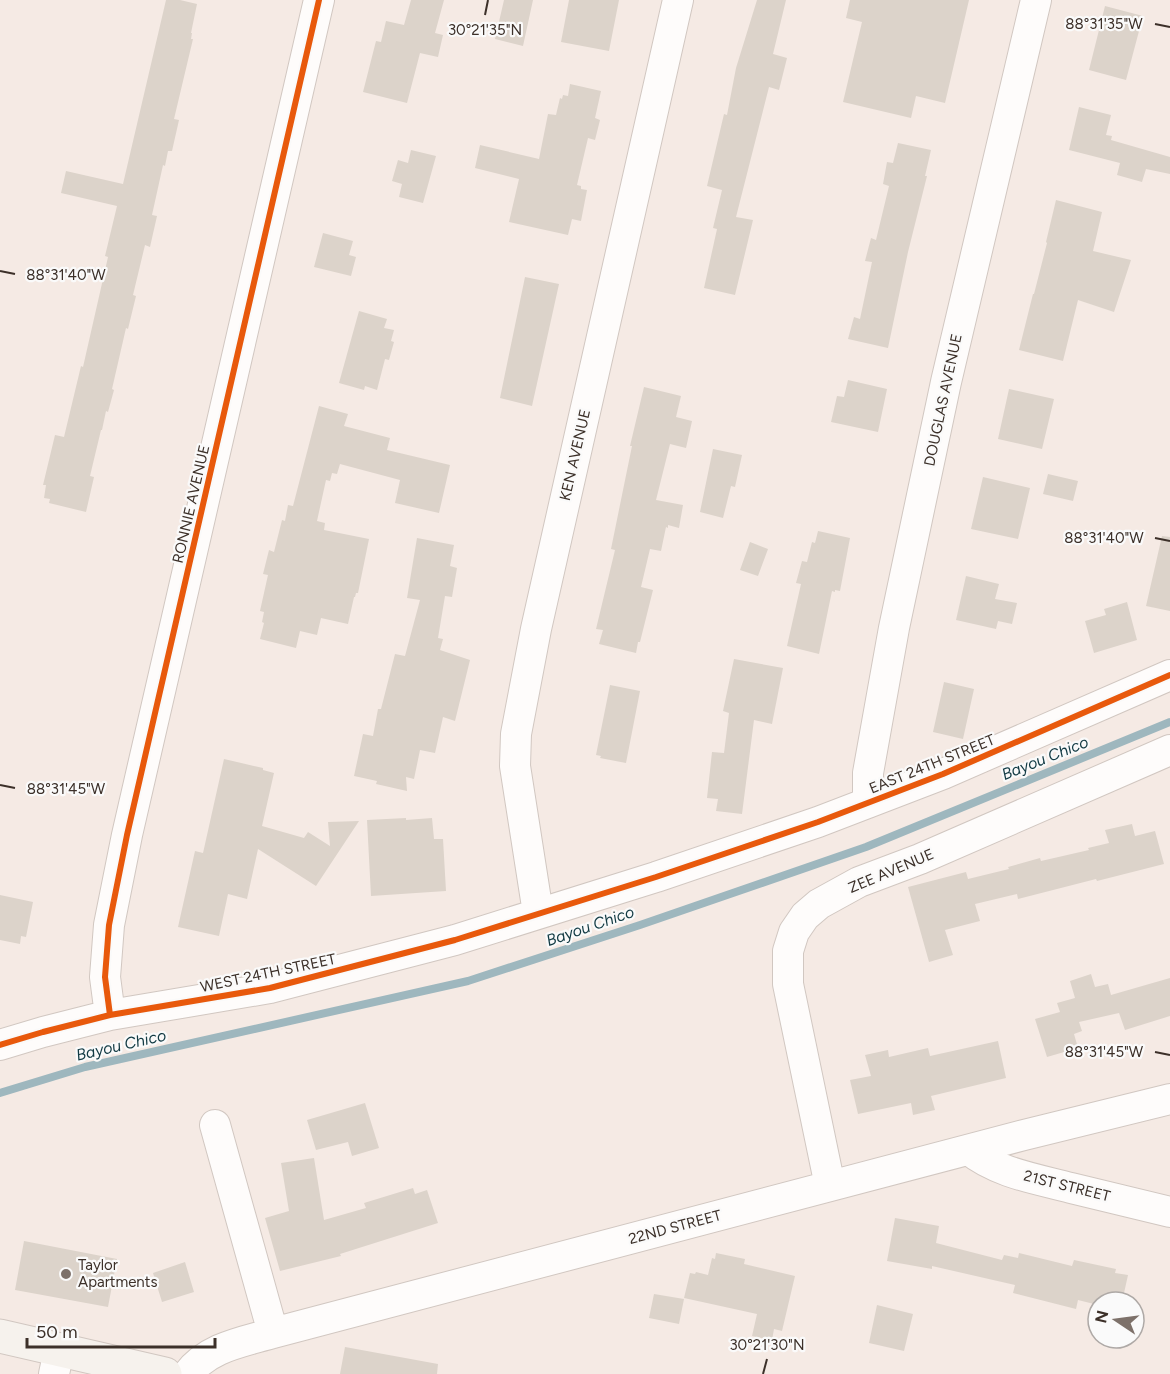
<svg xmlns="http://www.w3.org/2000/svg" width="1170" height="1374" viewBox="0 0 1170 1374" font-family="Figtree,sans-serif">
  <style>
    .lines { fill: none; stroke-linecap: round; stroke-linejoin: round }
    .stream { stroke: #9eb7be; stroke-width: 8 }
    .building { fill: #dcd3ca }
    .street-casing { stroke: #d1c7c1; stroke-width: 32 }
    .secondary-casing { stroke: #d1c7c1; stroke-width: 35 }
    .street { stroke: #fefcfb; stroke-width: 30 }
    .secondary { stroke: #f6f2ed; stroke-width: 33 }
    .cycleway-casing { stroke: #fafafa; stroke-width: 10 }
    .cycleway { stroke: #e8590c; stroke-width: 6 }
    .ticks { fill: none; stroke: #3c3029; stroke-width: 2 }
    .poi-dot { fill: #7d716a; stroke: #fafafa; stroke-width: 2 }
    .labels { text-anchor: middle; dominant-baseline: central; stroke-width: 4.5; stroke-linejoin: round; paint-order: stroke }
    .street-label { font-size: 15px; fill: #3c3029; stroke: #fafafa }
    .poi-label { font-size: 15px; fill: #3c3029; stroke: #fafafa; text-anchor: start }
    .water-label { font-size: 16px; font-style: italic; fill: #123a43; stroke: #fafafa }
    .ticks-label { font-size: 15px; text-anchor: middle; fill: #3c3029; stroke: #fafafa; stroke-width: 4.5; stroke-linejoin: round; paint-order: stroke }
  </style>
  <rect width="100%" height="100%" fill="#f5eae4"/>
  <g class="lines">
    <path class="stream" d="M0 1093 85 1067 468 981 640 925 866 847 1170 722"/>
  </g>
  <path class="building" d="M166 0H180L197 4 191 33H192L191 39H193L174 119 179 120 172 151H168L165 166 163 165 152 215 157 216 150 247 145 245 133 295 136 296 128 329 126 328 112 389 114 390 108 412 106 411 102 430H101L90 476 94 477 86 512 49 503 50 499 44 498 46 485H43L55 435 64 437 81 366 83 367 108 257 105 256 117 206 61 193 66 171 123 184Z
    M411 0H444L435 33 443 35 438 57 420 53 407 103 363 92 376 41 381 42 386 21 404 25Z
    M504 0H533L523 46 495 39Z
    M569 0H619L609 51 561 42Z
    M757 0H786L773 54 787 58 779 90 769 87 736 217 753 220 735 295 704 288 717 229 713 228 722 190 707 186 724 114 727 115 736 68Z
    M850 0H969L945 103 916 96 911 118 843 102 862 22 846 18Z
    M1105 6 1143 16 1126 80 1089 70Z
    M570 84 601 91 595 118 600 120 595 140 588 138 577 185 581 186V189L587 190 581 221 572 219 568 235 509 222 519 179 475 168 480 145 539 159 548 114 556 115 560 98 562 99 563 95 568 96Z
    M1079 107 1111 115 1106 135 1112 136 1111 140 1170 157V174L1146 169 1142 182 1117 175 1120 163 1069 150Z
    M898 143 931 150 925 176H927L908 252 888 348 848 339 854 317 860 319 872 262 865 261 871 238 876 240 889 186 883 184 887 162 893 163Z
    M411 150 436 156 423 203 399 197 402 184 392 181 398 160 408 163Z
    M1056 200 1102 212 1093 251 1131 260 1114 312 1078 300 1063 361 1019 350 1033 294H1034L1047 243 1046 242Z
    M323 233 353 241 349 255 356 257 351 276 314 267Z
    M525 277 559 284 532 406 500 398Z
    M359 311 387 319 384 328 394 330 391 341 394 342 389 360 385 359 377 390 365 386 364 390 339 383Z
    M848 380 887 389 878 432 831 422 837 396 844 397Z
    M644 387 681 396 676 417 692 421 686 448 670 444 656 500 683 505 679 528 668 525V528L666 527 661 551 650 549 641 587 653 590 640 642H638L636 653 599 644 603 630 596 629 615 550 611 549 632 446H630Z
    M1009 389 1054 399 1042 449 998 439Z
    M319 406 348 414 344 426 390 438 387 450 450 465 439 513 395 503 400 480 340 464 337 474 332 473 330 481 326 480 317 521 325 523 324 530 369 539 358 593H356L355 597H354L348 624 321 618 317 635 300 631 296 648 260 639 264 623 262 622 264 612 260 611 268 575 263 574 269 550 274 552 282 520 285 521 288 505 293 506Z
    M713 449 742 455 735 487 731 486 723 518 700 512Z
    M1048 474 1078 481 1073 501 1043 494Z
    M983 477 1030 488 1018 539 971 529Z
    M818 531 850 538 840 591 835 590V592L832 591 819 654 787 646 801 584 796 583 802 561 807 562 812 542 815 543Z
    M1162 536 1170 537V611L1146 606Z
    M417 538 454 545 450 566 457 568 452 597 445 596 438 638 443 639 440 650 470 660 455 721 443 717 435 753 420 750 414 779 406 777 407 791 376 784 377 781 354 776 363 734 373 736 378 709H381L395 654 405 656 420 600 407 598Z
    M750 542 768 549 758 576 740 570Z
    M966 576 999 584 995 599 1017 603 1012 624 998 621 996 629 956 620Z
    M1127 602 1137 640 1094 653 1085 621 1106 615 1104 609Z
    M734 659 783 668 772 724 754 720 742 814 716 811 718 799 707 798 712 752 724 753 729 713 723 711Z
    M944 682 974 689 963 739 933 732Z
    M610 685 640 691 626 763 600 758 601 756 596 755Z
    M224 759 263 768V770L274 773 262 826 304 838 308 832 330 846 328 822 359 821 316 886 258 849 247 899 228 894 219 936 178 927 195 851 203 853Z
    M406 818V820L432 818 434 839H443L446 891 371 896 367 820Z
    M1132 824 1135 836 1155 831 1164 864 1097 881 1096 879 1018 899 1017 894 975 904 980 921 945 930 953 955 929 962 908 887 966 872 968 879 1009 869 1008 867 1040 858 1041 861 1089 850 1088 848 1109 843 1105 830Z
    M0 895 33 902 26 937 21 936 20 944 0 940Z
    M1091 974 1095 987 1108 984 1111 995 1170 978V1016L1125 1030 1119 1013 1079 1022 1082 1031 1074 1034 1078 1048 1047 1057 1035 1019 1060 1012 1057 1003 1075 998 1070 981Z
    M998 1041 1006 1078 931 1096 935 1110 913 1115 911 1103 858 1114 850 1080 871 1076 865 1055 888 1050 889 1057 928 1048 930 1056Z
    M365 1103 379 1148 352 1156 348 1142 316 1150 307 1120Z
    M314 1158 324 1220 366 1208 364 1203 413 1188 415 1194 427 1190 438 1223 340 1254 341 1256 280 1271 265 1218 289 1211 281 1163Z
    M895 1218 939 1226 936 1243 1002 1260 1004 1255 1018 1258 1019 1253 1072 1266 1074 1260 1116 1269 1115 1273 1128 1275 1122 1302H1098V1305L1078 1300 1076 1309 1013 1293 1015 1285 932 1266V1269L887 1261Z
    M24 1241 117 1259 108 1307 15 1290Z
    M716 1253 745 1259 744 1264 795 1276 782 1331 774 1329 772 1340 752 1336 757 1314 684 1298 690 1273 695 1274 696 1272 708 1275 712 1258 715 1259Z
    M185 1262 194 1292 162 1302 153 1273Z
    M654 1294 684 1299 679 1324 649 1318Z
    M877 1305 913 1314 904 1351 869 1343Z
    M345 1347 438 1364 437 1374H340Z"/>
  <g class="lines">
    <g class="street-casing">
      <path id="street" d="M868 803V773L894 628 946 382 1036 0
        M538 913 515 766 516 734 536 629 678 0
        M110 1015 105 977 109 925 127 835 319 0
        M0 1045 43 1032 110 1015 270 988 455 940 656 877 818 822 943 774 1170 675
        M215 1125 273 1333
        M969 1150C997 1173 1037 1179 1071 1188 1104 1196 1137 1204 1170 1212
        M830 1186 788 984V951L794 932 805 916 819 904 859 882 920 859 1170 750
        M54 1374 59 1350
        M188 1374C208 1347 243 1342 273 1333L1024 1135 1170 1099"/>
    </g>
    <g class="secondary-casing">
      <path id="secondary" d="M0 1336 165 1374"/>
    </g>
    <use href="#street" class="street"/>
    <use href="#secondary" class="secondary"/>
    <g class="cycleway-casing">
      <path id="cycleway" d="M110 1015 105 977 109 925 127 835 319 0
        M0 1045 43 1032 110 1015 270 988 455 940 656 877 818 822 943 774 1170 675"/>
    </g>
    <use href="#cycleway" class="cycleway"/>
  </g>
  <path class="ticks" d="M485 15 488 0M1155 24 1170 27M0 271 15 274M1155 538 1170 541M0 785 15 788M1155 1052 1170 1055M763 1374 767 1359"/>
  <circle class="poi-dot" cx="66" cy="1274" r="6"/>
  <g class="labels">
    <g class="street-label">
      <text transform="translate(943 400) rotate(-78)">DOUGLAS AVENUE</text>
      <text transform="translate(575 455) rotate(-77)">KEN AVENUE</text>
      <text transform="translate(191 504) rotate(-77)">RONNIE AVENUE</text>
      <text transform="translate(932 764) rotate(-22)">EAST 24TH STREET</text>
      <text transform="translate(891 871) rotate(-23)">ZEE AVENUE</text>
      <text transform="translate(268 973) rotate(-12)">WEST 24TH STREET</text>
      <text transform="translate(1067 1186) rotate(14)">21ST STREET</text>
      <text transform="translate(675 1227) rotate(-15)">22ND STREET</text>
    </g>
    <g class="poi-label">
      <text x="78" y="1265">Taylor<tspan x="78" dy="17">Apartments</tspan></text>
    </g>
    <g class="water-label">
      <text transform="translate(1045 758) rotate(-22)">Bayou Chico</text>
      <text transform="translate(590 926) rotate(-19)">Bayou Chico</text>
      <text transform="translate(121 1045) rotate(-13)">Bayou Chico</text>
    </g>
  </g>
  <g class="ticks-label">
    <text x="1104" y="29">88°31'35"W</text>
    <text x="485" y="35">30°21'35"N</text>
    <text x="66" y="280">88°31'40"W</text>
    <text x="1104" y="543">88°31'40"W</text>
    <text x="66" y="794">88°31'45"W</text>
    <text x="1104" y="1057">88°31'45"W</text>
    <text x="767" y="1350">30°21'30"N</text>
  </g>
  <g transform="translate(1116 1320) rotate(283)"><circle r="28" fill="#fafafa" stroke="#aea9a6" stroke-width="1.5"/>
  <path d="M0-4.5L10 22L0 15L-10 22Z" fill="#7d716a"/>
  <text y="-9" font-size="16" font-weight="bold" text-anchor="middle" fill="#3c3029">N</text>
  </g>
  <path d="M27 1338v9h188v-9" fill="none" stroke="#3c3029" stroke-width="3"/>
  <text x="36" y="1338" font-size="18" fill="#3c3029" stroke="#fafafa" stroke-width="4.5" paint-order="stroke">50 m</text>
</svg>
